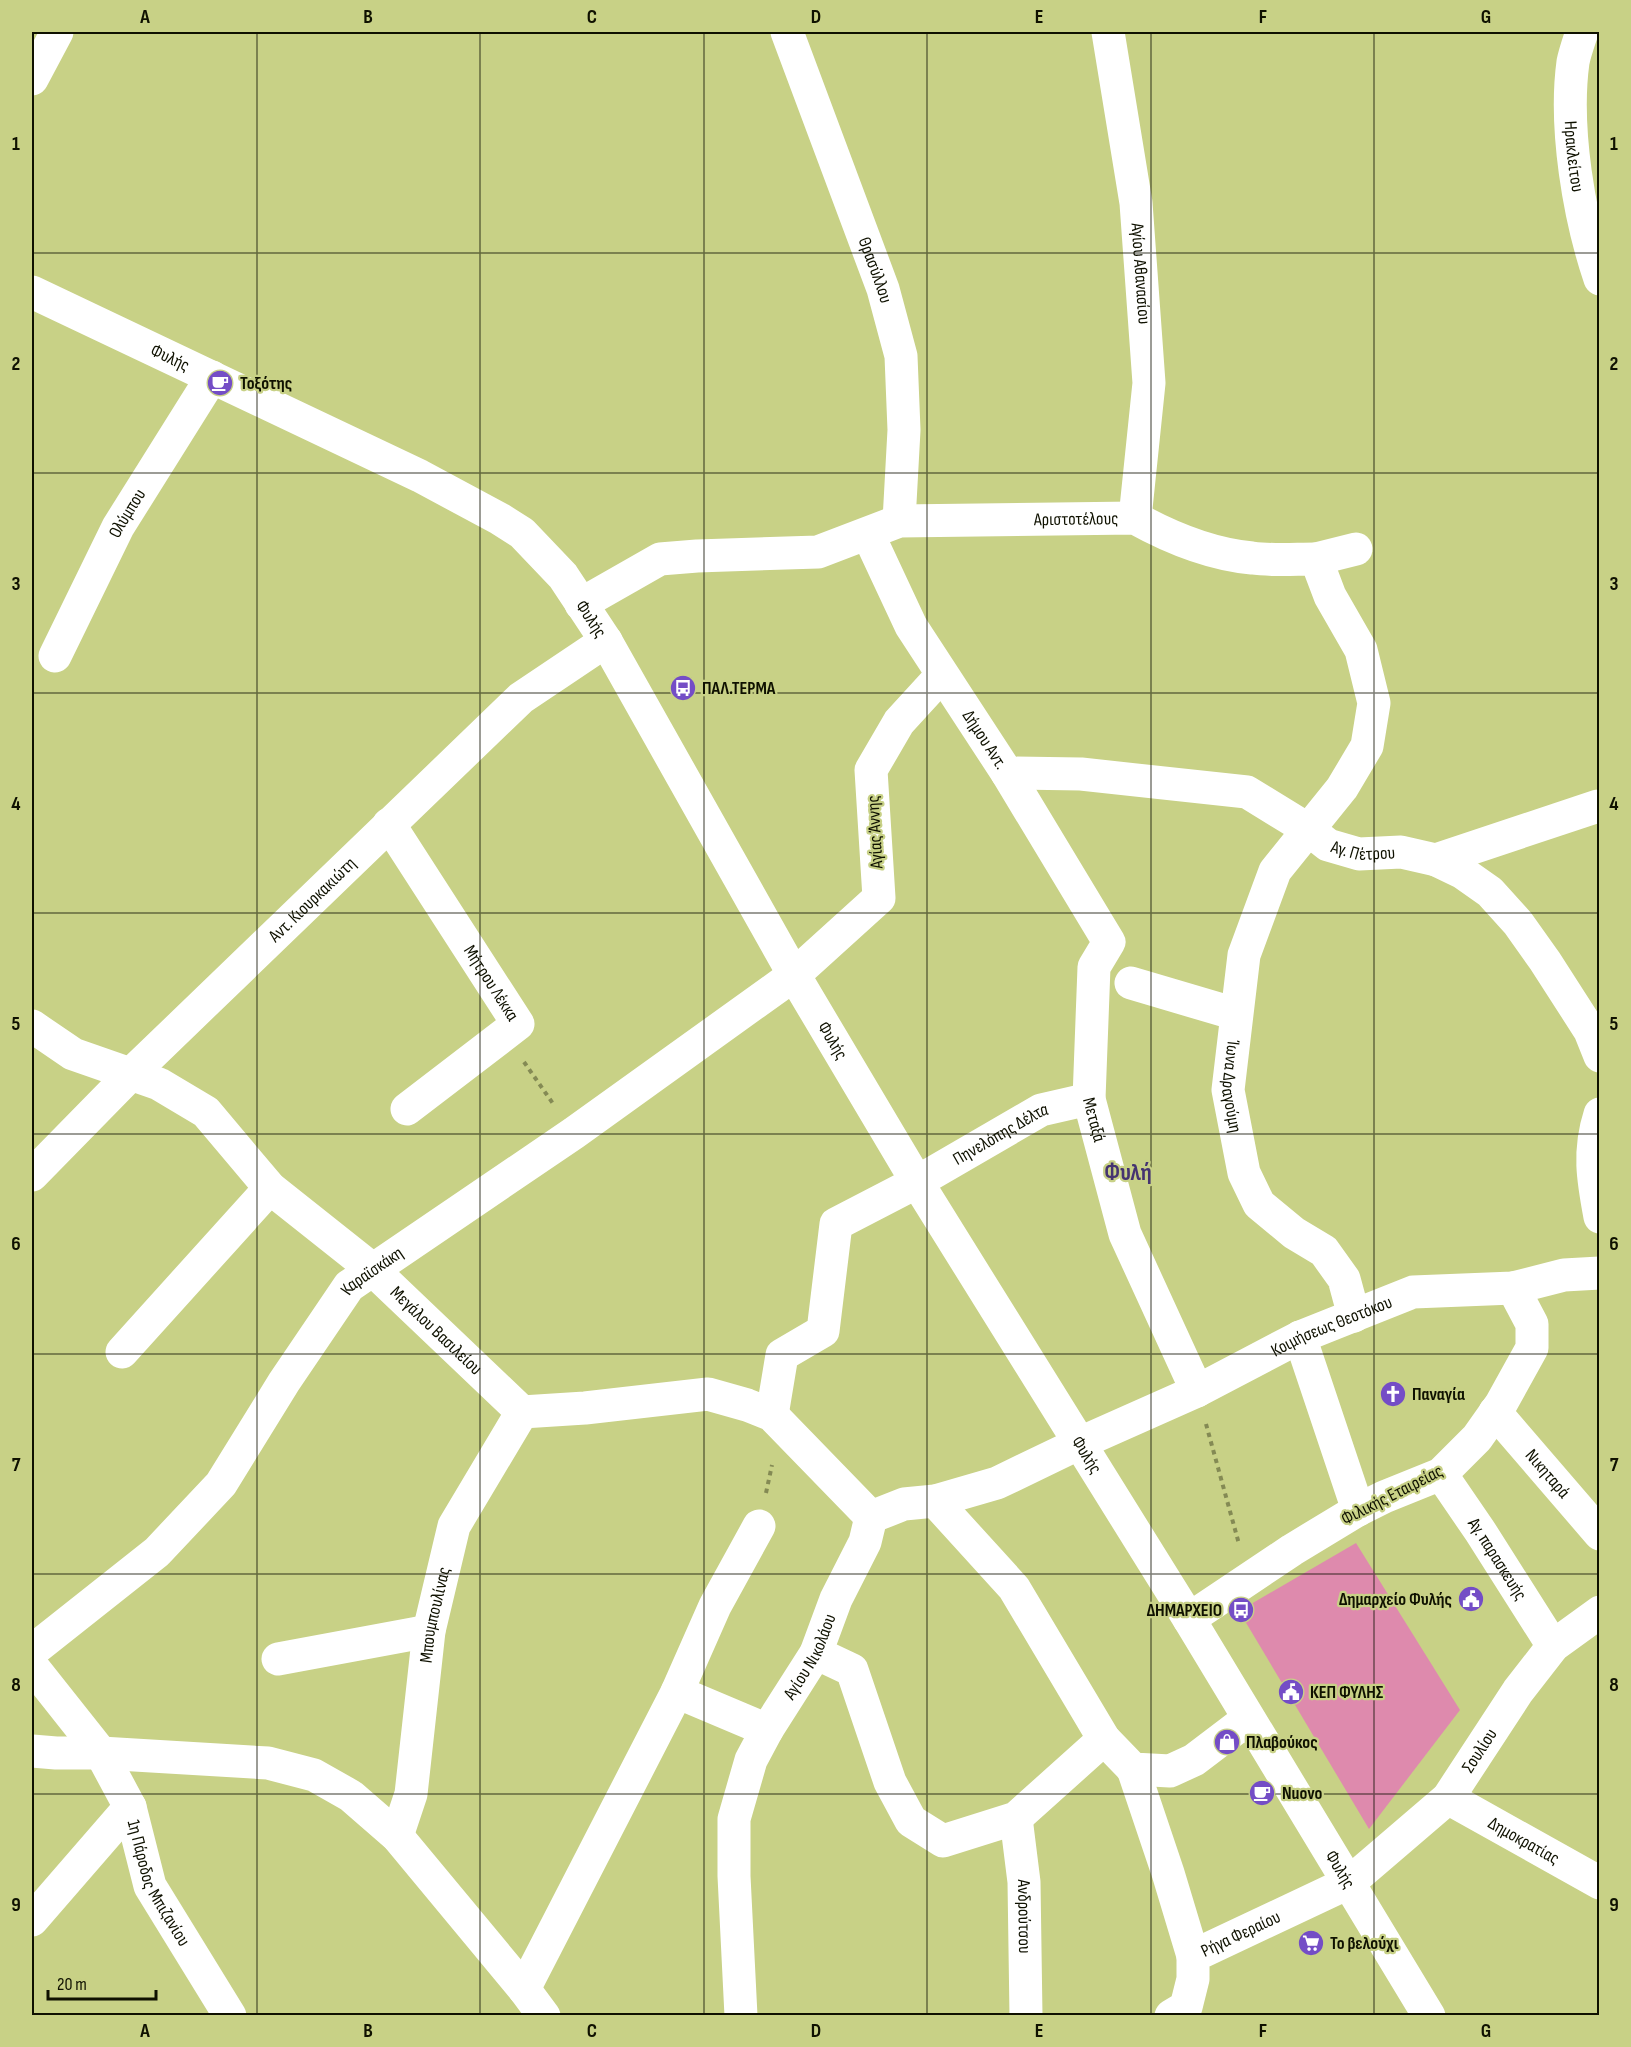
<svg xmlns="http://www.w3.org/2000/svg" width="1631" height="2047" viewBox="0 0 1631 2047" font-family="'Sofia Sans Condensed',sans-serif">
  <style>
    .green { fill: #de8aad }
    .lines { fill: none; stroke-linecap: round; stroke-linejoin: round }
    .path { stroke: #848a54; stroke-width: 4; stroke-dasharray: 4.5 4.5; stroke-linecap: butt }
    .minor { stroke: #fff; stroke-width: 33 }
    .tertiary { stroke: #fff; stroke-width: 33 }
    .secondary { stroke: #fff; stroke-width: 33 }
    .grid { fill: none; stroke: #0f1100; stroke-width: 1.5; stroke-opacity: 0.55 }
    .labels { text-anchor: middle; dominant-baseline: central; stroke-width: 4.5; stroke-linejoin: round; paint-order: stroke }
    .street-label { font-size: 18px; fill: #0f1100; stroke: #c8d186 }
    .poi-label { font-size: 18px; font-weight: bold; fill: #0f1100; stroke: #c8d186; text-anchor: start }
    .district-label { font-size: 24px; font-weight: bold; fill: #453470; stroke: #c8d186 }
    .neatline { fill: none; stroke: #0f1100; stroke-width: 2 }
    .grid-label { font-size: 20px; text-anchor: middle; font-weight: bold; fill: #0f1100 }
  </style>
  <rect width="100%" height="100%" fill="#c8d186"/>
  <path class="green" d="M1356 1543 1460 1710 1369 1829 1239 1611Z"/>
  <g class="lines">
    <path class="path" d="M524 1062 554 1105
      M1206 1424 1239 1544
      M766 1493 772 1465"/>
    <g class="minor">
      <path id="s1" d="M787 32 883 289 901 356 904 430 899 521"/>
      <path id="s2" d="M1108 32 1136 203 1149 383 1135 518"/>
      <path id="s3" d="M1582 32C1579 41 1575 52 1573 62 1564 128 1579 217 1600 279"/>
      <path d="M32 79 57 32"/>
      <path id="s4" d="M868 534 911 626 1007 773 1109 942 1094 967 1089 1099 1125 1234 1197 1391"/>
      <path d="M1316 559 1356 549"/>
      <path id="s5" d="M581 604 660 559 697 556 818 552 899 521 1135 518C1171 538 1210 554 1252 558 1273 561 1295 559 1316 559L1330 596 1361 650 1374 703 1367 746 1342 788 1275 871 1244 955 1228 1090 1244 1173 1259 1204 1294 1233 1324 1251 1344 1279 1354 1316"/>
      <path id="s6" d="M55 656 118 527 212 377"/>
      <path id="s7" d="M1007 773 1081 774 1247 792 1309 830 1328 845 1359 854 1401 852 1436 860 1463 873 1490 892 1518 923 1545 961 1590 1031 1600 1056"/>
      <path id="s8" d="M389 824 518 1024 407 1109"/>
      <path d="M1436 860 1598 806"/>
      <path d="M1131 983 1236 1014"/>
      <path id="s9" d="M32 1026 73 1054 159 1084 206 1112 270 1188 372 1269 522 1412 585 1408 708 1394 747 1405 772 1415 871 1517"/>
      <path d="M1600 1114C1588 1151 1593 1180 1600 1217"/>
      <path id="s10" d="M32 1175 131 1074 521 698 606 641"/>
      <path d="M1300 1337 1358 1510"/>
      <path d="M122 1352 270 1188"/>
      <path id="s11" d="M1495 1412 1600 1534"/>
      <path id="s12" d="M772 1415 782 1355 823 1331 836 1224 917 1182 1041 1110 1089 1099"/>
      <path id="s13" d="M1441 1474 1480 1531 1553 1646"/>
      <path d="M935 1501 1014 1588 1104 1739 1133 1769 1170 1771 1194 1760 1248 1719"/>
      <path d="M1189 1619 1292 1550 1358 1510 1384 1497 1441 1474 1477 1438 1501 1404 1532 1348V1324L1513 1288"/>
      <path id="s14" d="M32 1651 157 1552 221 1484 284 1382 349 1286 574 1133 794 975 879 898 871 770 899 722 942 675"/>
      <path d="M816 1653 852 1670 890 1782 911 1821 943 1841 1016 1818 1104 1739"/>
      <path d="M278 1659 429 1631"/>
      <path id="s15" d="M32 1666 101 1753 130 1807 150 1886 230 2016"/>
      <path d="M677 1692 767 1730"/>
      <path d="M32 1751 56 1753H101L268 1763 314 1775 351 1796 397 1836 524 1989 544 2016"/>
      <path d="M1133 1769 1168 1873 1193 1956"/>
      <path id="s16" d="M1016 1818 1024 1882 1026 2016"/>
      <path id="s17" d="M397 1836 411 1794 429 1631 454 1526 522 1412"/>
      <path d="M32 1920 130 1807"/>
      <path d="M524 1989 677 1692 715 1606 759 1526"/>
      <path id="s18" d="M741 2016 734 1876V1819L751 1760 767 1730 816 1653 836 1599 865 1542 871 1517 904 1504 935 1501 997 1483 1080 1443 1197 1391 1300 1337 1413 1292 1513 1288 1564 1275 1600 1273"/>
      <path id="s19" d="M1171 2016 1186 2007 1193 1979V1956L1350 1882 1448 1798 1518 1691 1553 1646 1600 1612"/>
    </g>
    <path class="tertiary" id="s20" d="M1448 1798 1600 1883"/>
    <path class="secondary" id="s21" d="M32 292 420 476 500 519 522 533 563 576 606 641 794 975 917 1182 1189 1619 1429 2016"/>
  </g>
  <path class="grid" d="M257 32V2016M480 32V2016M704 32V2016M927 32V2016M1151 32V2016M1374 32V2016M32 253H1600M32 473H1600M32 693H1600M32 913H1600M32 1134H1600M32 1354H1600M32 1574H1600M32 1794H1600"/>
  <defs>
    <g id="cafe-disc" transform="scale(1.35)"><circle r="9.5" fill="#744dc6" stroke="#c8d186"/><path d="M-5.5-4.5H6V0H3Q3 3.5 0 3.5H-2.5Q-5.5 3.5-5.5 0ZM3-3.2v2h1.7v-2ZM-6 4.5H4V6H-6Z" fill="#fff"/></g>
    <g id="bus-disc" transform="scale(1.35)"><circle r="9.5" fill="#744dc6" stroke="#c8d186"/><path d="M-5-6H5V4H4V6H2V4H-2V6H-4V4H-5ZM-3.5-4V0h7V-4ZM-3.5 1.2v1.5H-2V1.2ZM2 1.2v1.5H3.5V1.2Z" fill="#fff"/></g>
    <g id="church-disc" transform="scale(1.35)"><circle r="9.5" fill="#744dc6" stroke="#c8d186"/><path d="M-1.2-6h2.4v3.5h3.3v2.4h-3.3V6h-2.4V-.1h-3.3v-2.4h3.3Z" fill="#fff"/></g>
    <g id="civic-disc" transform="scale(1.35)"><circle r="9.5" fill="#744dc6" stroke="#c8d186"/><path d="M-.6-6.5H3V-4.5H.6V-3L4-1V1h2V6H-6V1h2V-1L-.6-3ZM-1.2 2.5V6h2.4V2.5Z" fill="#fff"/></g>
    <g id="shop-disc" transform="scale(1.35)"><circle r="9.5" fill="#744dc6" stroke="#c8d186"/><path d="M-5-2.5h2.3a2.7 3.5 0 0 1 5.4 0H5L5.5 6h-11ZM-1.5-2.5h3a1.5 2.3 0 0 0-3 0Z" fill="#fff"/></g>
    <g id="supermarket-disc" transform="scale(1.35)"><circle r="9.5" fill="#744dc6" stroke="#c8d186"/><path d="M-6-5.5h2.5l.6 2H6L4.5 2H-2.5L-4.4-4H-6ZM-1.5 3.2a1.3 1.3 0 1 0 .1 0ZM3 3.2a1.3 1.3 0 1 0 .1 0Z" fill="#fff"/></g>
  </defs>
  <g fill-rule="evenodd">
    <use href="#cafe-disc" x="220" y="383"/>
    <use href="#bus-disc" x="683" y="688"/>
    <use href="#church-disc" x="1393" y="1394"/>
    <use href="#civic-disc" x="1471" y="1599"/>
    <use href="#bus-disc" x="1241" y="1610"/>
    <use href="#civic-disc" x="1291" y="1692"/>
    <use href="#shop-disc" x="1227" y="1742"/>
    <use href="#cafe-disc" x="1262" y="1793"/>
    <use href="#supermarket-disc" x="1311" y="1943"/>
  </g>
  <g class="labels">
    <g class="street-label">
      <text stroke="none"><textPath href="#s3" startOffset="126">Ηρακλείτου</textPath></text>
      <text stroke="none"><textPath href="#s1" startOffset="254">Θρασύλλου</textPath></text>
      <text stroke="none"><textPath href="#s2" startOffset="244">Αγίου Αθανασίου</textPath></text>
      <text stroke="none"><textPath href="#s21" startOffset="153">Φυλής</textPath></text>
      <text stroke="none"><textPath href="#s6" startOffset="160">Ολύμπου</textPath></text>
      <text stroke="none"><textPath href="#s5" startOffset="513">Αριστοτέλους</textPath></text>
      <text stroke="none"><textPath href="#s21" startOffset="657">Φυλής</textPath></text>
      <text stroke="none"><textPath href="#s4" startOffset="237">Δήμου Αντ.</textPath></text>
      <text transform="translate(875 832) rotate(-93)">Αγίας Άννης</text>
      <text stroke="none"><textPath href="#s7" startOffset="374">Αγ. Πέτρου</textPath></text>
      <text stroke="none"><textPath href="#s10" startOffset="393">Αντ. Κιουρκακιώτη</textPath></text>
      <text stroke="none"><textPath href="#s8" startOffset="189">Μήτρου Λέκκα</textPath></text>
      <text stroke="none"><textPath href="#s21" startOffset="1143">Φυλής</textPath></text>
      <text stroke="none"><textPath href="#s5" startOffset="1338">Ίωνα Δραγούμη</textPath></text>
      <text stroke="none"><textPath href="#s4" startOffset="657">Μεταξά</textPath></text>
      <text stroke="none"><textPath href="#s12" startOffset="404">Πηνελόπης Δέλτα</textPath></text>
      <text stroke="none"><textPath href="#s14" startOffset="516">Καραϊσκάκη</textPath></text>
      <text stroke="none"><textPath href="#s18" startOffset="1032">Κοιμήσεως Θεοτόκου</textPath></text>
      <text stroke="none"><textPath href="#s9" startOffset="514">Μεγάλου Βασιλείου</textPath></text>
      <text stroke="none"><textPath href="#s21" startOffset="1629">Φυλής</textPath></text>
      <text stroke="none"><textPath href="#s11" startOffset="81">Νικηταρά</textPath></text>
      <text transform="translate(1392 1495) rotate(-27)">Φιλικής Εταιρείας</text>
      <text stroke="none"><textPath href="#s13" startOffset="102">Αγ. παρασκευής</textPath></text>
      <text stroke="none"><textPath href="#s17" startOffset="225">Μπουμπουλίνας</textPath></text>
      <text stroke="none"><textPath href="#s18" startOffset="378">Αγίου Νικολάου</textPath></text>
      <text stroke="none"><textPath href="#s19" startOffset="429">Σουλίου</textPath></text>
      <text stroke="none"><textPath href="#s20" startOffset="87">Δημοκρατίας</textPath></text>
      <text stroke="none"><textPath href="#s21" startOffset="2115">Φυλής</textPath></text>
      <text stroke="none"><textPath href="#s15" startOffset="254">1η Πάροδος Μπιζανίου</textPath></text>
      <text stroke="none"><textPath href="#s16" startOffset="99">Ανδρούτσου</textPath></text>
      <text stroke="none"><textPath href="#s19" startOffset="122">Ρήγα Φεραίου</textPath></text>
    </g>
    <g class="poi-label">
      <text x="240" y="383">Τοξότης</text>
      <text x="702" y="688">ΠΑΛ.ΤΕΡΜΑ</text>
      <text x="1412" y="1394">Παναγία</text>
      <text x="1452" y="1599" text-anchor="end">Δημαρχείο Φυλής</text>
      <text x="1222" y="1610" text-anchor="end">ΔΗΜΑΡΧΕΙΟ</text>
      <text x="1310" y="1692">ΚΕΠ ΦΥΛΗΣ</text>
      <text x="1246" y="1742">Πλαβούκος</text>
      <text x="1282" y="1793">Nuovo</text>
      <text x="1330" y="1943">Το βελούχι</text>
    </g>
    <g class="district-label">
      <text x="1128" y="1172">Φυλή</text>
    </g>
  </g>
  <rect width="1631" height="2047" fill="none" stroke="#c8d186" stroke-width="66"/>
  <path d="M48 1990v9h108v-9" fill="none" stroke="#0f1100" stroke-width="3"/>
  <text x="57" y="1990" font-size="18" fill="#0f1100" stroke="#c8d186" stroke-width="4.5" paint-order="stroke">20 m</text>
  <rect x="33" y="33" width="1565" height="1981" class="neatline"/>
  <g class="grid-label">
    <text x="145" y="23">A</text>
    <text x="368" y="23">B</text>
    <text x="592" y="23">C</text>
    <text x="816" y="23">D</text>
    <text x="1039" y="23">E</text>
    <text x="1263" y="23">F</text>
    <text x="1486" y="23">G</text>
    <text x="16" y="150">1</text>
    <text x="1614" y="150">1</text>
    <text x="16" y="370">2</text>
    <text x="1614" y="370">2</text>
    <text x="16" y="590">3</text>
    <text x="1614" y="590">3</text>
    <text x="16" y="810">4</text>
    <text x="1614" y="810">4</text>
    <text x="16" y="1030">5</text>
    <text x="1614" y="1030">5</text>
    <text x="16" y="1250">6</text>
    <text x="1614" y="1250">6</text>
    <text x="16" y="1471">7</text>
    <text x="1614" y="1471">7</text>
    <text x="16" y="1691">8</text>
    <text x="1614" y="1691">8</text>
    <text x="16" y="1911">9</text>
    <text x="1614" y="1911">9</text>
    <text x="145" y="2037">A</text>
    <text x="368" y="2037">B</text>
    <text x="592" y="2037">C</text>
    <text x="816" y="2037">D</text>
    <text x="1039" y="2037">E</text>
    <text x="1263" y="2037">F</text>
    <text x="1486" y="2037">G</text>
  </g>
</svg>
